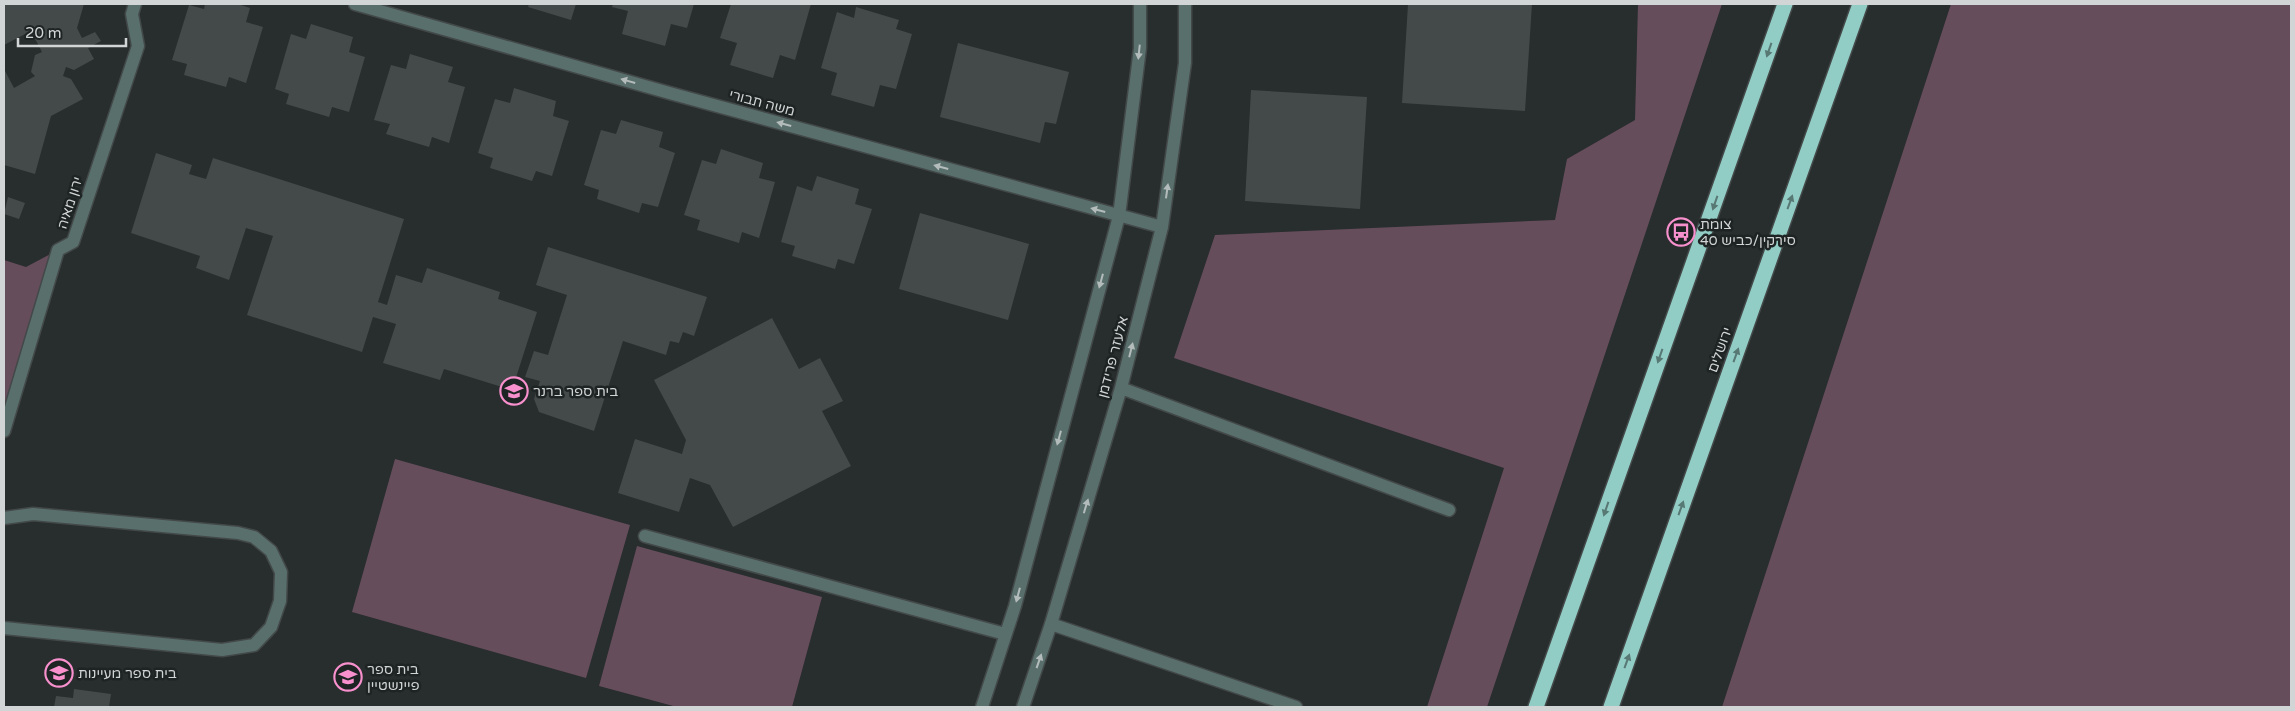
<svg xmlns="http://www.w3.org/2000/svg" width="2295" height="711" viewBox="0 0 2295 711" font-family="'Varela Round',Heebo,sans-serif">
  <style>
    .green { fill: #664d5b }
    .building { fill: #444a49 }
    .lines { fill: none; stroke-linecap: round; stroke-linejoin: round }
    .minor-casing { stroke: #434848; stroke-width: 15 }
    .highway-casing { stroke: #434848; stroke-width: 18 }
    .minor { stroke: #586f6c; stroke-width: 12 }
    .highway { stroke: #91ccc5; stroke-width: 15 }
    .oneway { fill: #587874 }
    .oneway2 { fill: #b4bcbb }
    .labels { text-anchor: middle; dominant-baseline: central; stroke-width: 5; stroke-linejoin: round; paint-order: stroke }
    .street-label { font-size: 14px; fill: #d2d5d5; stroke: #1e2423 }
    .poi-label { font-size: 14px; fill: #d2d5d5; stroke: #1e2423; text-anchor: start }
  </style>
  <rect width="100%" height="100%" fill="#282d2d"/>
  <path class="green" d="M1638 4H1722L1487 707H1427L1504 468 1174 358 1215 235 1555 220 1567 159 1635 120Z
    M1951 4H2291V707H1722Z
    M58 250 4 431V260L26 267Z
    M395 459 630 525 586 678 352 612Z
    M637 546 822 597 792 707H677L599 686Z"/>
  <path class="building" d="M4 4H84L77 28 82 38 95 32 101 41 88 48 94 59 74 70 66 67 63 76 71 79 83 99 51 116 35 174 4 165V69L14 88 35 76 31 72 35 55 42 52 31 31 4 45Z
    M205 4H238L250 8 246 22 263 27 246 83 229 77 226 87 184 75 187 64 172 60 189 5 204 9Z
    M529 4H576L571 20 528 7Z
    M613 4H694L687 28 671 24 665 46 622 34 628 11 612 7Z
    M731 4H811L795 60 780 55 773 78 730 65 737 43 720 38Z
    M1408 4H1532L1525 111 1402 103Z
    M856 7 899 20 896 29 912 34 896 89 880 85 874 107 831 95 837 73 821 68 837 12 854 18Z
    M311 24 353 37 349 52 365 57 349 112 332 107 329 117 286 104 289 94 275 89 291 34 306 39Z
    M958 43 1069 72 1056 124 1045 122 1040 143 940 117Z
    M410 54 453 67 448 82 465 87 449 143 432 137 429 147 386 134 390 124 374 120 391 65 406 69Z
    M514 88 556 101 553 116 569 121 552 176 536 171 532 181 490 168 493 158 478 153 495 99 510 103Z
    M1251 90 1367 97 1360 209 1245 201Z
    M621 120 663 132 659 147 675 153 658 207 642 203 639 213 597 199 599 190 584 185 601 130 616 134Z
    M721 149 763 163 759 178 775 182 759 238 742 232 739 243 697 230 700 220 684 215 702 160 716 164Z
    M156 153 192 165 189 174 206 179 213 158 404 219 378 302 387 305 396 275 422 283 427 268 500 292 498 299 537 312 512 390 444 369 440 380 383 363 396 324 373 317 362 352 247 315 273 236 246 228 229 280 196 268 200 256 131 233Z
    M817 176 859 189 855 204 872 209 854 264 838 259 835 269 792 256 795 246 781 242 797 186 812 191Z
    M8 197 25 203 19 219 4 214Z
    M920 213 1029 244 1008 320 899 289Z
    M548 247 707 297 694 336 683 332 679 343 670 341 666 355 623 341 594 431 539 412 534 399 540 381 525 377 534 351 548 355 567 295 536 285Z
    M772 318 799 369 820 358 843 401 822 411 851 466 733 527 710 485 690 478 679 512 618 493 635 439 682 454 686 440 654 380Z
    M74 689 111 694 109 707H54L56 696 73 698Z"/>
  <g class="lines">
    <g class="minor-casing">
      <path id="minor" d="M355 4 673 94 1162 227
        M1121 388 1449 510
        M4 431 58 250 73 242 138 46 132 14 135 4
        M4 518 33 514 238 533 254 537 271 551 281 572 280 601 271 627 254 645 222 650 4 628
        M645 536 1005 634
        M1051 624 1296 707
        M982 707 1015 606 1119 216 1140 48V4
        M1023 707 1051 624 1121 388 1162 227 1185 63V4"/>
    </g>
    <g class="highway-casing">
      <path id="highway" d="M1536 707 1785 4
        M1611 707 1860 4"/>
    </g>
    <use href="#minor" class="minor"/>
    <use href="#highway" class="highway"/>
  </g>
  <defs><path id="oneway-solid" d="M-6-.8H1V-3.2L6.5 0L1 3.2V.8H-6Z" transform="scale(1.25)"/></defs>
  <g class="oneway">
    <use href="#oneway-solid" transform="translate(1769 50) rotate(109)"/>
    <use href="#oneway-solid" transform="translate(1790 202) rotate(-70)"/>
    <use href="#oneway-solid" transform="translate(1715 203) rotate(109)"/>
    <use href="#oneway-solid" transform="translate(1736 355) rotate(-70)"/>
    <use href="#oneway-solid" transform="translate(1660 356) rotate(109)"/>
    <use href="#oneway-solid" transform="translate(1681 508) rotate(-70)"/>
    <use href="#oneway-solid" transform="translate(1606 509) rotate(109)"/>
    <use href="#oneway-solid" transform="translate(1627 661) rotate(-70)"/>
  </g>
  <g class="oneway2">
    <use href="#oneway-solid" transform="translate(1139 52) rotate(96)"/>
    <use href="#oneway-solid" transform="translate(628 81) rotate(-164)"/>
    <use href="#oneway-solid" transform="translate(784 124) rotate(-165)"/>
    <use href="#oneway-solid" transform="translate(941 167) rotate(-165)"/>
    <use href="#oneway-solid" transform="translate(1167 191) rotate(-82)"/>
    <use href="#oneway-solid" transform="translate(1098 210) rotate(-165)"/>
    <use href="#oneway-solid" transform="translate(1101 281) rotate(105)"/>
    <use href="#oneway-solid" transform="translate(1131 350) rotate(-76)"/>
    <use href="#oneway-solid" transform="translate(1059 438) rotate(105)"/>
    <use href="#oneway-solid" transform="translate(1086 506) rotate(-73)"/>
    <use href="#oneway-solid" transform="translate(1018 595) rotate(105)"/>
    <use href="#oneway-solid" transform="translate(1039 661) rotate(-71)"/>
  </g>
  <defs>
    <g id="bus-ring" transform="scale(1.4375)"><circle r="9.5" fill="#1e2423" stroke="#f790cd" stroke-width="1.5"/><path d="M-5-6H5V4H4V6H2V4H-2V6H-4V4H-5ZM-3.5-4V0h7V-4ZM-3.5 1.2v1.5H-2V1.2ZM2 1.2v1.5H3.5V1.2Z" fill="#f790cd"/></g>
    <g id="school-ring" transform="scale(1.4375)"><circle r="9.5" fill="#1e2423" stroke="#f790cd" stroke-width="1.5"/><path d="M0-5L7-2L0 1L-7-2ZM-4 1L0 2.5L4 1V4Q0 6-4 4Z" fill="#f790cd"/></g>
  </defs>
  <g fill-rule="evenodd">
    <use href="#bus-ring" x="1681" y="232"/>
    <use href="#school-ring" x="514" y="391"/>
    <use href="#school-ring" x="59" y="673"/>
    <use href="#school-ring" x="348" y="677"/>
  </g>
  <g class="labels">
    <g class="street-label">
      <text transform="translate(762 103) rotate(15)">משה תבורי</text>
      <text transform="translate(70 203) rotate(-72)">ירון מאיה</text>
      <text transform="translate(1720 350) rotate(-70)">ירושלים</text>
      <text transform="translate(1113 357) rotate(-75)">אלעזר פרידמן</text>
    </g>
    <g class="poi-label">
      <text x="1700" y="224">צומת<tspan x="1700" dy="16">סירקין/כביש 40</tspan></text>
      <text x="533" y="391">בית ספר ברנר</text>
      <text x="367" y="669">בית ספר<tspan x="367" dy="16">פיינשטיין</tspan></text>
      <text x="78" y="673">בית ספר מעיינות</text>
    </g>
  </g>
  <rect width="2295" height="711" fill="none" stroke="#d2d5d5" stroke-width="10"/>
  <path d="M18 38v8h108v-8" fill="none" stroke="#d2d5d5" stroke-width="2.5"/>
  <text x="25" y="38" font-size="15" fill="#d2d5d5" stroke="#1e2423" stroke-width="4" paint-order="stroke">20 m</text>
</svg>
